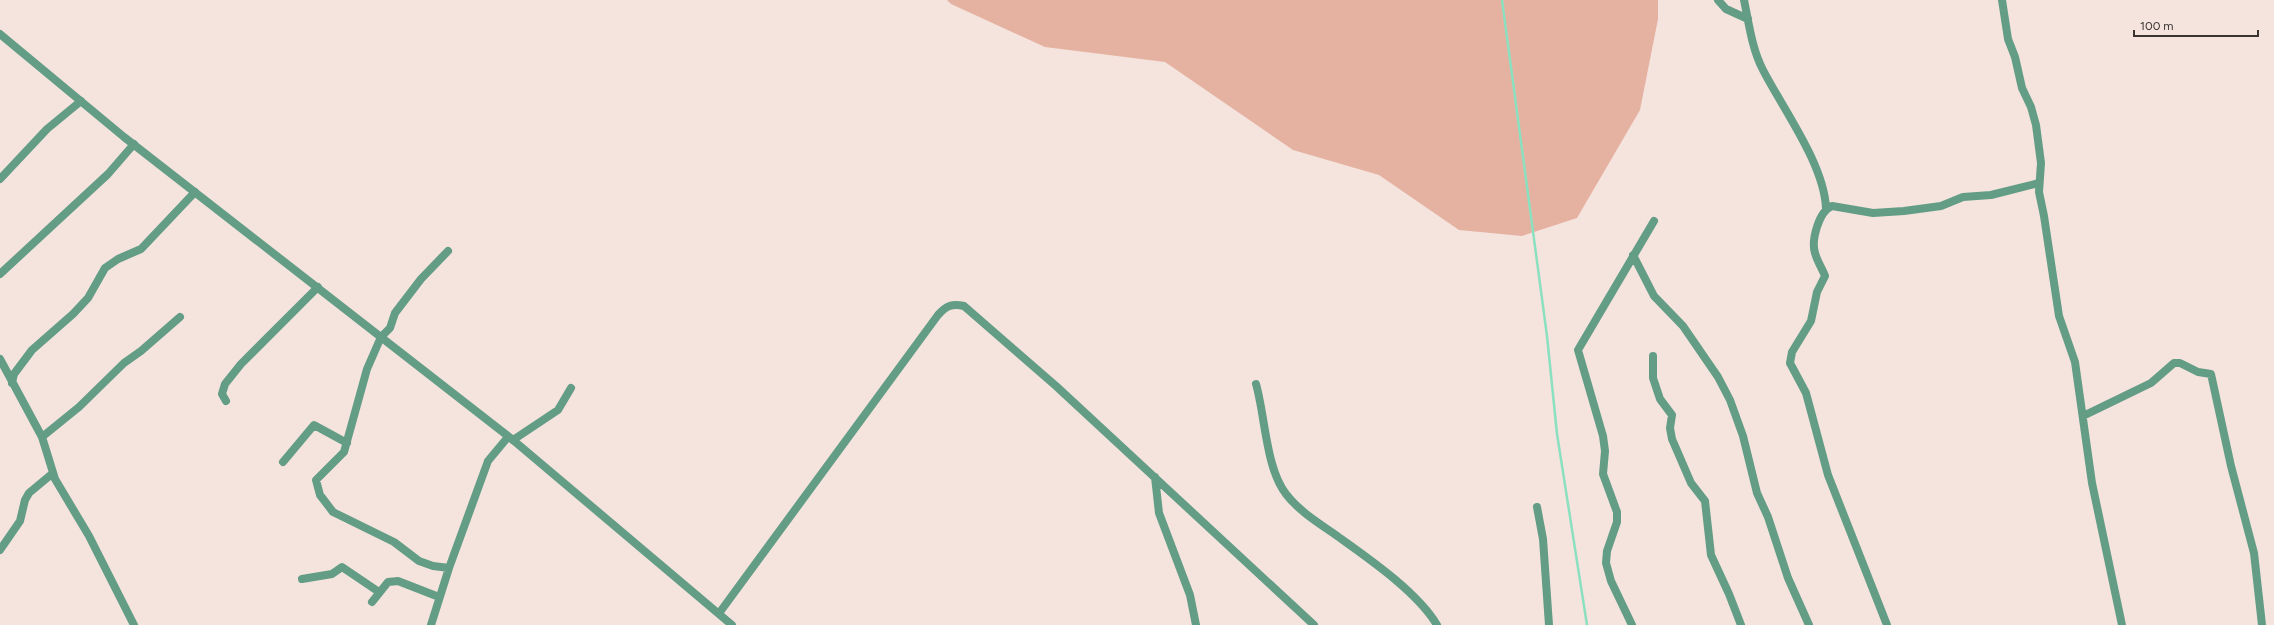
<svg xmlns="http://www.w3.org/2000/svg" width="2274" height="625" viewBox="0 0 2274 625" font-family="Figtree,sans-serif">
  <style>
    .green { fill: #e5b2a2 }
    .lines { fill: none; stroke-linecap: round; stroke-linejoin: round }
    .stream { stroke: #8ae0bf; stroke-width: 2.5 }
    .minor { stroke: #639d86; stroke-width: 8 }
    .tertiary { stroke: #639d86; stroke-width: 8 }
  </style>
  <rect width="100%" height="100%" fill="#f5e3de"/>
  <path class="green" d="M947 0H1658V19L1640 110 1577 218 1522 236 1459 230 1379 175 1293 150 1165 62 1045 47 951 4Z"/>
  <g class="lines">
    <path class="stream" d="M1502 0 1547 336 1557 434 1587 625"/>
    <path class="minor" d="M1718 0 1726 9 1748 19
      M1744 0C1749 24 1752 49 1763 70 1783 109 1824 164 1826 208
      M2002 0 2008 39 2015 57 2022 88 2031 107 2036 125 2041 163 2039 192 2044 216 2059 316 2075 362 2092 483 2122 625
      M0 179 47 129 81 101
      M448 251 421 279 395 313 390 328 381 337 367 369 344 452 316 480 320 495 333 512 394 542 419 561 433 566 449 568
      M1633 255 1654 296 1683 326 1718 377 1730 400 1743 436 1757 493 1768 517 1788 578 1809 625
      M0 274 108 174 134 144
      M1653 356V378L1660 399 1672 415 1670 428 1672 439 1691 483 1705 501 1711 555 1729 594 1741 625
      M0 359 42 437 55 479 89 536 134 625
      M12 383 14 374 32 350 73 314 88 298 105 268 118 259 141 249 195 192
      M1256 384C1265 415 1266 469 1286 494 1298 510 1317 522 1333 533 1365 556 1417 591 1437 625
      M226 401 222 394 225 384 241 364 318 287
      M2083 416 2151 383 2174 363H2180L2198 372 2211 374 2231 466 2254 553 2262 625
      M42 437 79 407 124 363 141 351 180 317
      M513 440 558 410 571 388
      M283 462 314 425 347 443
      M1155 477 1159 513 1190 595 1196 625
      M1537 507 1543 539 1549 625
      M0 550 20 521 25 500 29 493 53 473
      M302 579 332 574 342 567 379 592
      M372 602 388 582 398 581 439 597
      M720 612 938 315C946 306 952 303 964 306L1056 386 1314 625
      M431 625 449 568 488 461 508 437
      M1632 625 1611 581 1606 563 1607 551 1617 522V512L1603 474 1605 451 1603 436 1578 350 1654 221
      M1887 625 1828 475 1806 393 1790 363 1792 352 1811 321 1817 292 1825 276C1822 268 1817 261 1815 253 1811 240 1819 211 1832 206L1873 213 1904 211 1941 206 1963 197 1991 195 2039 183"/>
    <path class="tertiary" d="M0 34 124 137 513 440 732 625"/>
  </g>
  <path d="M2134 30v6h124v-6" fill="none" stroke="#3a3432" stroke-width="2"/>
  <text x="2140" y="30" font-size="12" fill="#3a3432" stroke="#f5e3de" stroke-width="3" paint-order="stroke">100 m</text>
</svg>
